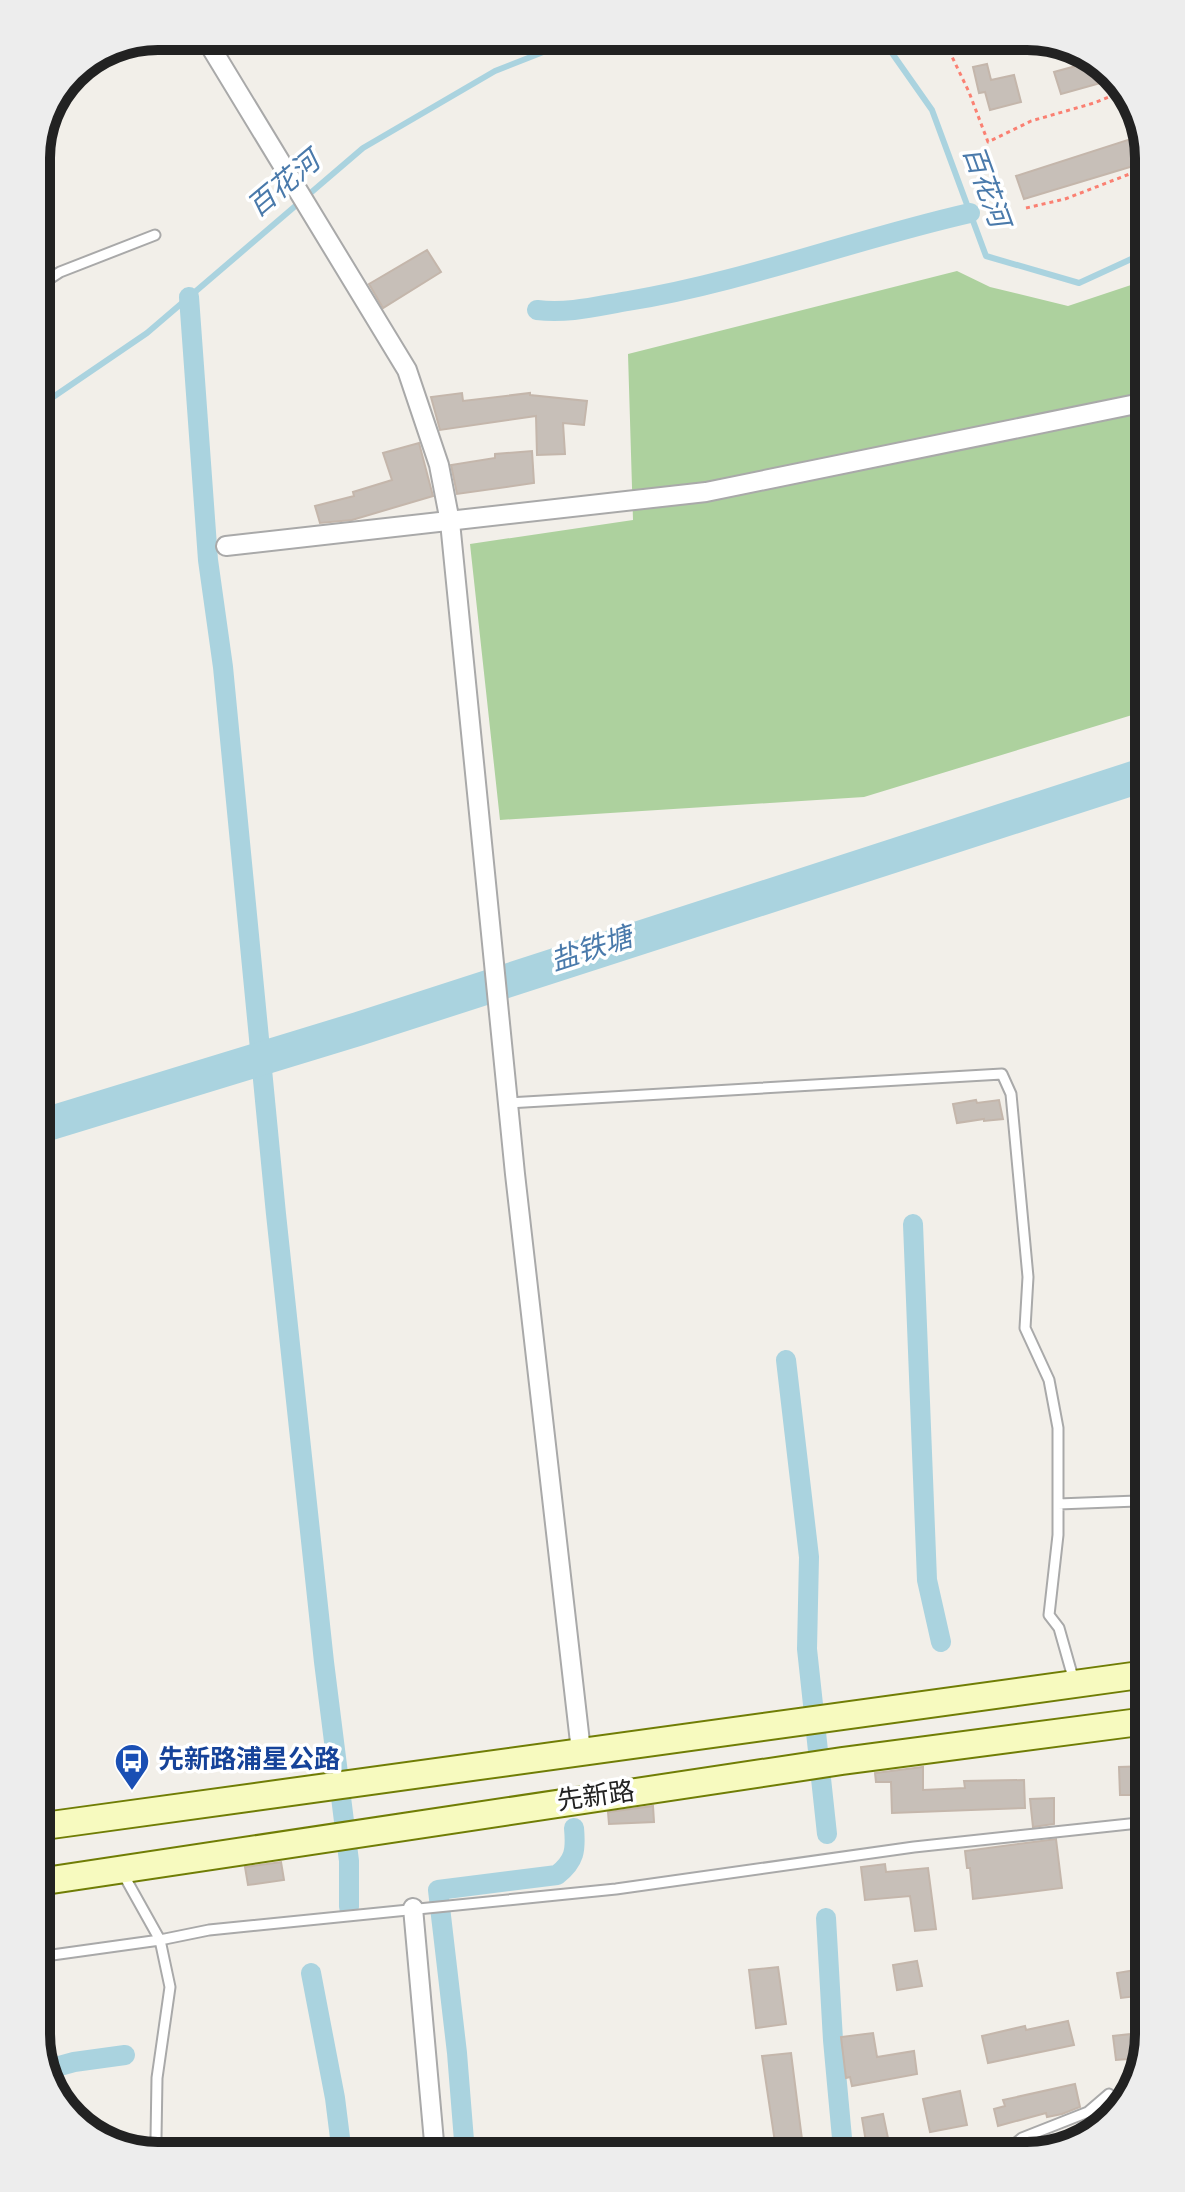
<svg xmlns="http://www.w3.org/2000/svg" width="1185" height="2192" viewBox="0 0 1185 2192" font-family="Overpass,'Noto Sans SC',sans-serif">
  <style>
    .forest { fill: #add19e }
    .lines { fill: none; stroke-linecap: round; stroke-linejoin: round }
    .stream { stroke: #aad3df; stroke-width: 6 }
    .canal { stroke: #aad3df; stroke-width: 20 }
    .river { stroke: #aad3df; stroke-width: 34 }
    .building { fill: #c7bfb8; stroke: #c4b6ab; stroke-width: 2 }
    .lane-casing { stroke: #a9a9a9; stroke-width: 13 }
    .street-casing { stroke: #a9a9a9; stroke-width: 22 }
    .secondary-casing { stroke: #707d05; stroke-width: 30 }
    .path { stroke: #fa8072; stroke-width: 3; stroke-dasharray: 4 4; stroke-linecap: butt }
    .lane { stroke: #fff; stroke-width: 9 }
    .street { stroke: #fff; stroke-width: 18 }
    .secondary { stroke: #f7fabf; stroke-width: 26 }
    .labels { text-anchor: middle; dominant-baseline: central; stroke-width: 7; stroke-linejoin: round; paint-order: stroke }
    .transit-label { font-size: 26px; font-weight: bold; fill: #164399; stroke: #fff; text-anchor: start }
    .street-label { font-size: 26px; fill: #222; stroke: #fff }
    .water-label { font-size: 28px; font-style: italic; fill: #4a7aab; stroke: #fff }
    .rim { fill: none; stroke: #222; stroke-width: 10 }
  </style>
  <rect width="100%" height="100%" fill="#f2efe9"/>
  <path class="forest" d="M957 271 990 287 1068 306 1140 282 1142 712 864 797 500 820 470 544 633 520 628 354Z"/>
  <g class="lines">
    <path class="stream" d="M880 36 932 110 986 256 1079 283 1140 255
      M37 408 147 333 363 148 495 71 584 36"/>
    <path class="canal" d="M189 297 208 560 223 667 276 1214 324 1662 349 1861V1907
      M537 310C568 314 598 306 628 301 744 282 855 239 970 213
      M913 1224 927 1580 941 1642
      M786 1360 809 1557 807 1649 827 1834
      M826 1918 833 2040 843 2149
      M311 1973 335 2098 342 2154
      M45 2070 74 2062 125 2055
      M465 2153 457 2053 438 1890 557 1875C575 1861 576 1850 574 1828"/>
    <path class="river" d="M41 1126 358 1029 1143 775"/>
  </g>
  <path class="building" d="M1098 60 1115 79 1061 94 1054 72Z
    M987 64 991 80 1014 75 1021 102 990 110 985 92 979 93 973 67Z
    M1140 136V164L1024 199 1016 176Z
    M427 250 441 272 383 308 369 284Z
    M462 393 463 401 530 393V395L587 401 584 425 563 423 565 454 537 455 536 416 440 430 431 397Z
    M419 443 433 496 352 520 320 523 315 506 354 496 353 492 392 480 383 453Z
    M532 451 534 483 457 494 451 465 495 458V454Z
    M976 1100 977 1103 999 1100 1003 1119 984 1121V1119L957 1123 953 1104Z
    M1148 1766V1795H1120L1119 1767Z
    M923 1767V1790L965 1788 964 1781 1024 1780 1025 1808 892 1813 891 1782H876L875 1773Z
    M1054 1798V1824L1033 1827 1030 1799Z
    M653 1806 654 1822 609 1824 608 1812Z
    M1056 1839 1062 1888 973 1899 970 1868H967L965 1851Z
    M281 1862 284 1880 248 1885 245 1867Z
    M885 1864 886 1872 928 1868 936 1929 915 1931 910 1896 865 1900 861 1867Z
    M917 1961 922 1986 897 1990 893 1965Z
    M778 1967 786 2024 756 2028 749 1970Z
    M1142 1969 1146 1995 1121 1998 1117 1973Z
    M1068 2021 1074 2045 988 2063 982 2036 1025 2026 1026 2030Z
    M1149 2032 1142 2058 1116 2060 1113 2036Z
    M873 2033 877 2057 914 2051 917 2074 852 2086 850 2077 846 2078 841 2037Z
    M791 2053 803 2147 776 2149 762 2056Z
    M1075 2084 1080 2107 1062 2114 1047 2117 1046 2113 998 2126 994 2109 1005 2106 1003 2100Z
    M960 2091 967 2125 930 2132 923 2099Z
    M883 2114 889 2143 867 2148 862 2118Z"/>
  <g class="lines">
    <g class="lane-casing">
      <path id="lane" d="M37 287 60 272 155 235
        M508 1103 1002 1074 1011 1094 1028 1277 1025 1328 1049 1380 1058 1428V1535L1049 1615 1059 1628 1074 1681
        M1058 1504 1137 1501 1146 1517
        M122 1872 160 1940 170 1987 157 2078 156 2138 160 2156
        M45 1956 160 1940 209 1930 616 1889 914 1847 1148 1822
        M1011 2147 1022 2138 1088 2112 1109 2094"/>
    </g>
    <g class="street-casing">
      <path id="street" d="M204 36 407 370 439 465 450 522 515 1174 581 1751
        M226 546 706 492 1141 403
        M413 1908 435 2153"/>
    </g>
    <g class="secondary-casing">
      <path id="secondary" d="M44 1826 1147 1674
        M45 1881 842 1761 1147 1721"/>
    </g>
    <path class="path" d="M942 36 969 92 988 142 1031 121 1094 103 1124 91
      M1026 208 1065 199 1140 170"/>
    <use href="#lane" class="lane"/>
    <use href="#street" class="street"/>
    <use href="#secondary" class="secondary"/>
  </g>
  <defs>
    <g id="bus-pin" transform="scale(1.8)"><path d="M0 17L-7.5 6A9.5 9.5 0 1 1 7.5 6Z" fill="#1a4fb4" stroke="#fff"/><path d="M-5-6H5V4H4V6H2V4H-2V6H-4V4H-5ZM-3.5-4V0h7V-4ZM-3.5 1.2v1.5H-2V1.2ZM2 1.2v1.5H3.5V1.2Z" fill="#fff"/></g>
  </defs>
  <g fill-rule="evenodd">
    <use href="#bus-pin" x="132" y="1761"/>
  </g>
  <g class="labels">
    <g class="transit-label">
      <text x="158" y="1761">先新路浦星公路</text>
    </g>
    <g class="street-label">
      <text transform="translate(596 1798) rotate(-8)">先新路</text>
    </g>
    <g class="water-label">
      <text transform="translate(285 186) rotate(-40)">百花河</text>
      <text transform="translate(984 187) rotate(70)">百花河</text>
      <text transform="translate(592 951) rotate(-18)">盐铁塘</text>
    </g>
  </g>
  <path d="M0 0H1185V2192H0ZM158 50H1027A108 108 0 0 1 1135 158V2034A108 108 0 0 1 1027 2142H158A108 108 0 0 1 50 2034V158A108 108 0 0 1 158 50Z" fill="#ededed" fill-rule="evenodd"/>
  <path class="rim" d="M158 50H1027A108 108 0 0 1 1135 158V2034A108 108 0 0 1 1027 2142H158A108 108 0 0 1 50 2034V158A108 108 0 0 1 158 50Z"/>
</svg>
